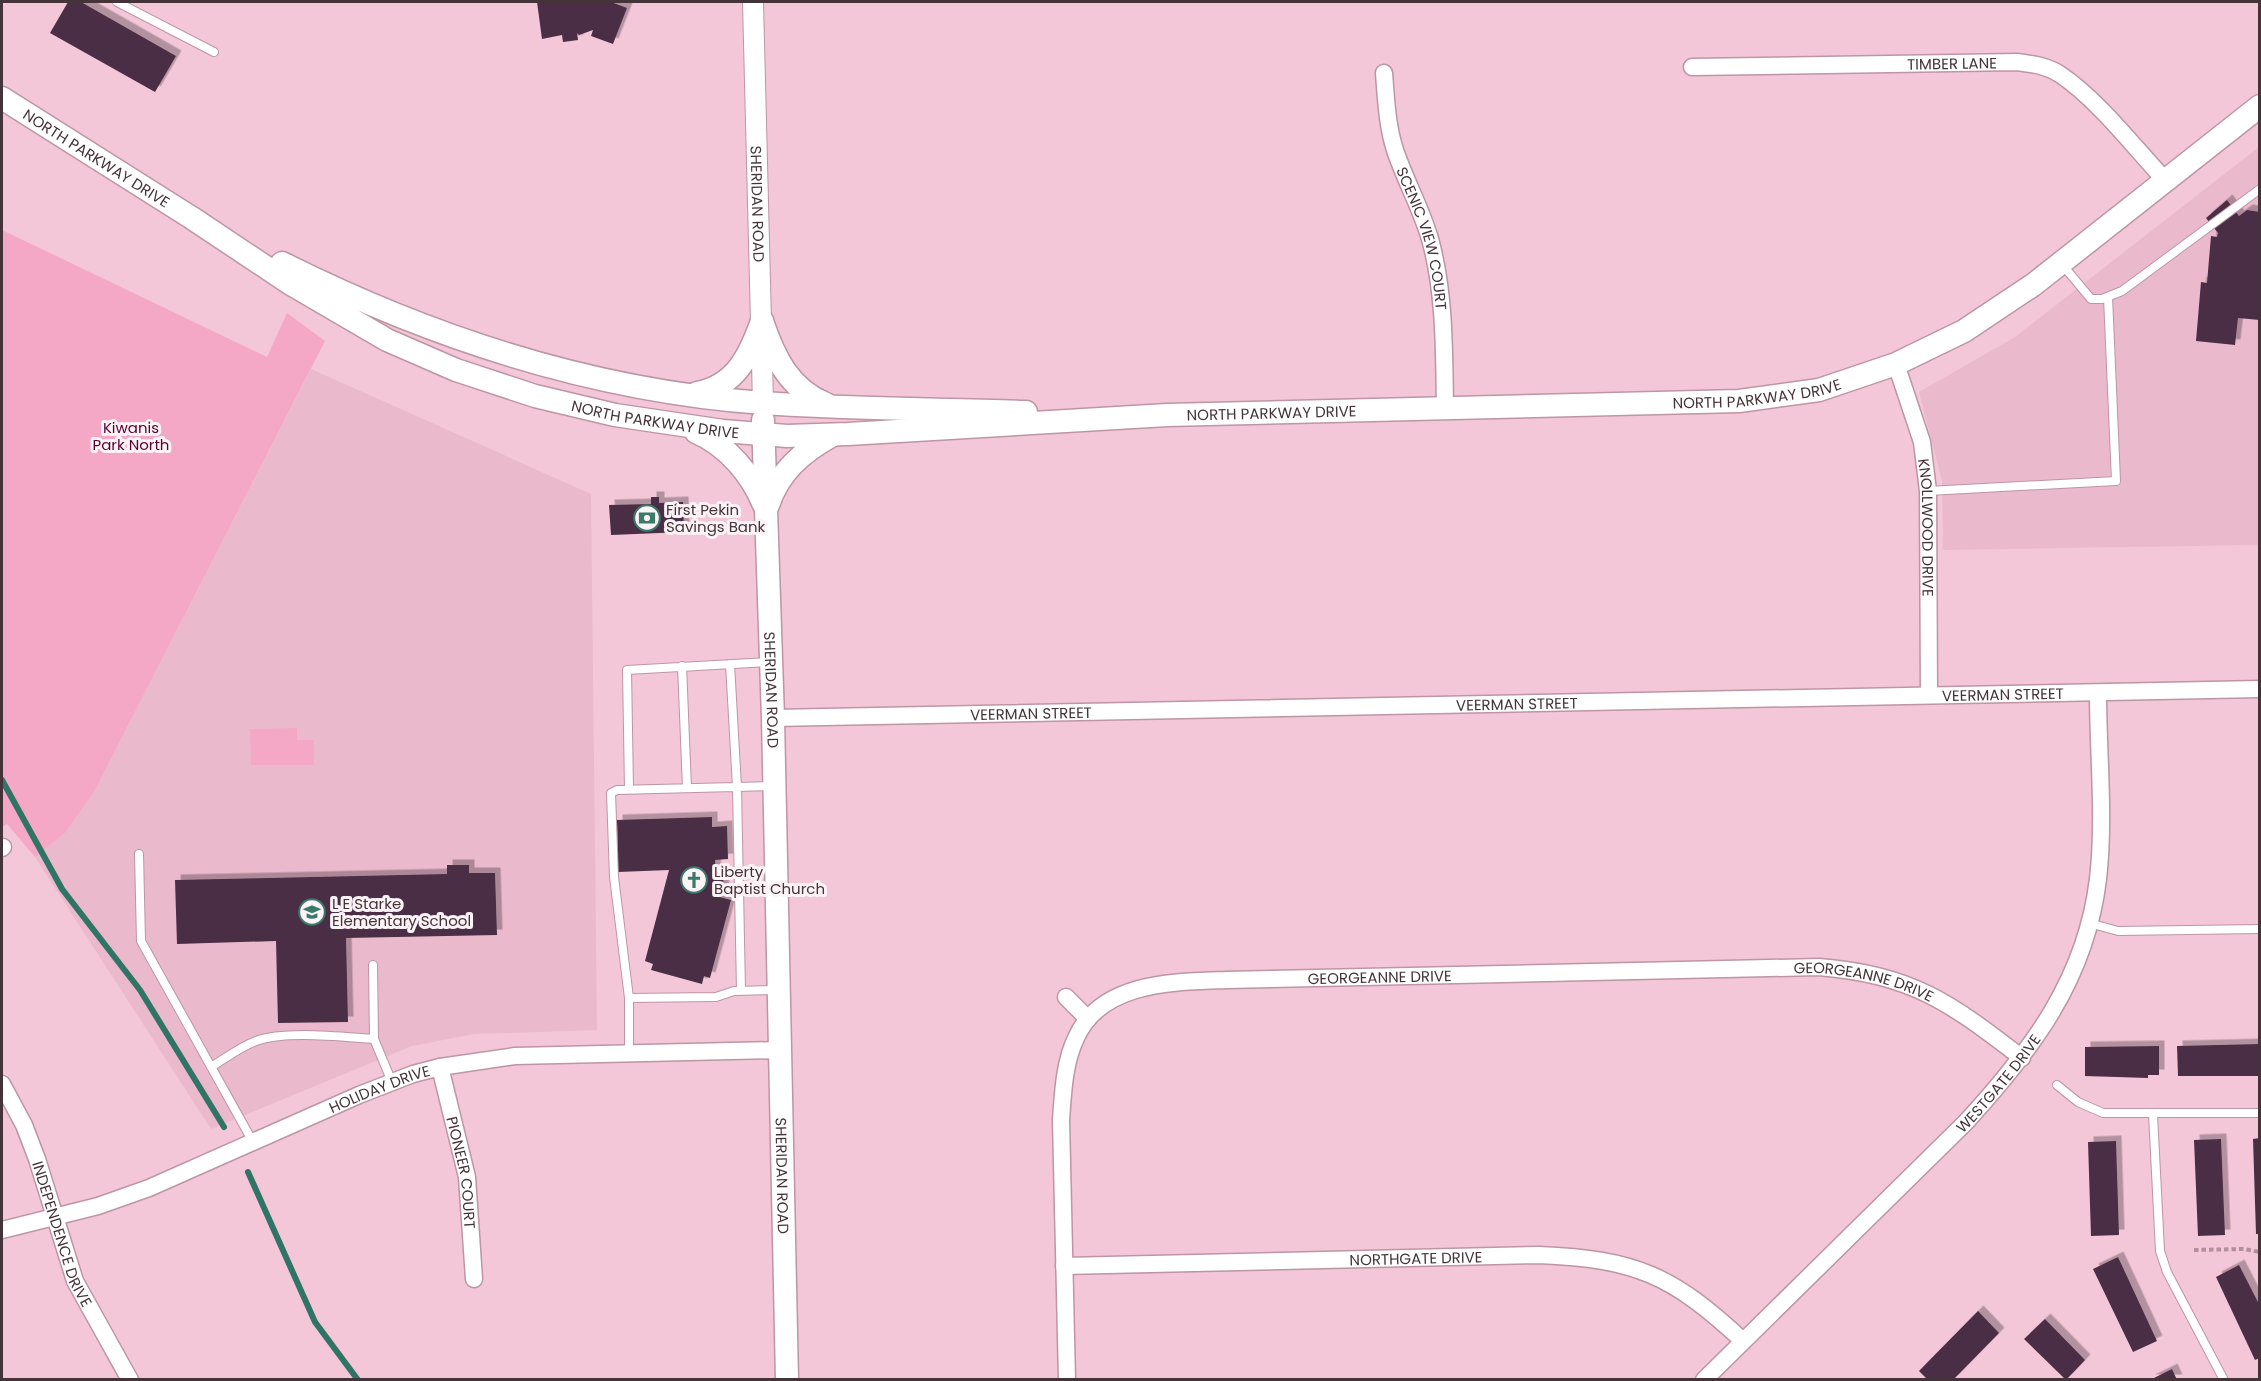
<svg xmlns="http://www.w3.org/2000/svg" width="2261" height="1381" viewBox="0 0 2261 1381" font-family="Poppins,sans-serif">
  <style>
    .built { fill: #ebb9cc }
    .green { fill: #f4a8c6 }
    .lines { fill: none; stroke-linecap: round; stroke-linejoin: round }
    .stream { stroke: #307466; stroke-width: 6 }
    .building { fill: #4a2e45; filter: url(#shadow) }
    .service-casing { stroke: #be95a4; stroke-width: 10 }
    .minor-casing { stroke: #be95a4; stroke-width: 19 }
    .tertiary-casing { stroke: #be95a4; stroke-width: 22 }
    .secondary-casing { stroke: #be95a4; stroke-width: 25 }
    .path { stroke: #b18f9b; stroke-width: 4; stroke-dasharray: 4.5 3; stroke-linecap: butt }
    .service { stroke: #fff; stroke-width: 8 }
    .minor { stroke: #fff; stroke-width: 16 }
    .tertiary { stroke: #fff; stroke-width: 20 }
    .secondary { stroke: #fff; stroke-width: 22 }
    .labels { text-anchor: middle; dominant-baseline: central; stroke-width: 6; stroke-linejoin: round; paint-order: stroke }
    .street-label { font-size: 15px; fill: #443339; stroke: #fcf3f6 }
    .park-label { font-size: 15px; fill: #580032; stroke: #fcf3f6 }
    .poi-label { font-size: 15px; fill: #443339; stroke: #fcf3f6; text-anchor: start }
  </style>
  <defs>
    <filter id="shadow"><feDropShadow dx="5.5" dy="-5.5" stdDeviation="0" flood-color="#0004"/></filter>
  </defs>
  <rect width="100%" height="100%" fill="#f3c7d7"/>
  <path class="built" d="M2259 147V545L1943 550 1942 481 1919 392 2015 337Z
    M311 369 591 494 597 1030 474 1034 412 1046 211 1129 35 857 65 833 94 792Z"/>
  <path class="green" d="M2 230 267 357 287 313 325 341 94 792 65 833 35 857 7 824 2 827Z
    M297 728V740H314V765H251L250 729Z"/>
  <g class="lines">
    <path class="stream" d="M2 780 62 889 140 990 224 1127
      M248 1172 315 1322 358 1380"/>
  </g>
  <path class="building" d="M68 2H81L176 56 155 92 50 33Z
    M537 2H611L627 8 613 44 591 36 593 30 579 35 577 33 578 40 563 42 562 35 542 39Z
    M2227 200 2239 216 2247 210 2260 212V320L2238 318 2235 345 2196 341 2201 282 2207 283 2211 236 2217 237 2218 233 2206 218Z
    M651 497H659V503L683 502 684 532 611 535 609 505 651 504Z
    M712 817V827L727 826 728 859 715 860 716 874H723L724 895H712L731 900 710 978 704 976 702 984 651 970 653 964 645 961 669 870 618 872 617 820Z
    M447 865H469V873H495L497 935 346 938 348 1022 278 1023 276 941 177 944 175 880 447 874Z
    M2260 1044 2259 1076H2178L2177 1046Z
    M2159 1046V1075H2148V1078L2085 1076V1047Z
    M2260 1138V1234H2256L2253 1139Z
    M2221 1139 2225 1235 2198 1236 2194 1140Z
    M2116 1141 2119 1235 2091 1236 2088 1142Z
    M2118 1257 2157 1341 2133 1352 2093 1269Z
    M2239 1265 2260 1306V1358L2255 1360 2216 1277Z
    M1978 1311 1999 1333 1953 1380H1928L1919 1371Z
    M2045 1319 2085 1360 2066 1380 2024 1339Z
    M2172 1369 2177 1380H2150Z"/>
  <g class="lines">
    <g class="service-casing">
      <path id="service" d="M117 2 214 52
        M2061 263 2091 299H2102L2122 291 2260 189
        M1928 491 2116 481 2108 297
        M730 664 737 787 741 991
        M682 666 687 788
        M629 789 627 670 770 662
        M139 854 141 941 253 1142
        M2089 923 2118 931 2260 929
        M373 965 374 1039
        M629 998 716 997 734 991 778 990
        M629 1054V998L614 877 611 793 617 790 773 786
        M211 1067C226 1058 240 1047 256 1041 285 1030 343 1037 374 1039L392 1082
        M2057 1085 2078 1102 2103 1113H2260
        M2153 1114 2160 1251 2167 1272 2224 1380"/>
    </g>
    <g class="minor-casing">
      <g id="minor">
        <path id="s1" d="M1692 67 2017 62C2033 64 2048 66 2061 75 2099 101 2133 146 2165 180"/>
        <path id="s2" d="M1384 73C1386 99 1387 125 1395 150 1405 180 1421 208 1430 239 1445 293 1444 351 1445 407"/>
        <path id="s3" d="M1896 364 1922 442 1928 491 1929 695"/>
        <path id="s4" d="M773 718 2260 689"/>
        <path d="M2 848 3 847"/>
        <path d="M1066 997 1088 1019"/>
        <path id="s5" d="M440 1067 467 1177 474 1279"/>
        <path id="s6" d="M2 1084 24 1125 37 1159 75 1281 130 1380"/>
        <path id="s7" d="M2 1230 98 1206 149 1188 359 1095 413 1074 440 1067 515 1056 779 1050"/>
        <path id="s8" d="M1064 1266 1539 1255C1636 1259 1672 1275 1743 1341"/>
        <path id="s9" d="M1067 1380 1061 1120C1063 1093 1064 1063 1076 1038 1101 981 1175 982 1227 980L1819 967C1913 975 1949 1002 2022 1058"/>
        <path id="s10" d="M1704 1380 1966 1122C2032 1050 2086 979 2098 879 2105 818 2098 754 2098 693"/>
      </g>
    </g>
    <g class="tertiary-casing">
      <g id="tertiary">
        <path id="s11" d="M753 2 763 403"/>
      </g>
    </g>
    <g class="secondary-casing">
      <g id="secondary">
        <path id="s12" d="M2 98 192 218 291 284 387 340 456 370 535 396 615 415 723 431 787 436 848 434 1167 415 1739 401 1819 390 1896 364 1964 331 2033 285 2260 106"/>
        <path d="M282 263C432 338 594 391 763 403 850 409 939 409 1026 412"/>
        <path d="M762 321C774 357 789 389 826 404"/>
        <path d="M697 393C736 386 750 355 762 321"/>
        <path id="s13" d="M763 420 773 718 787 1380"/>
        <path d="M696 432C727 445 752 475 764 505"/>
        <path d="M768 505C779 472 802 452 831 436"/>
      </g>
    </g>
    <path class="path" d="M2194 1250 2244 1249 2260 1252"/>
    <use href="#service" class="service"/>
    <use href="#minor" class="minor"/>
    <use href="#tertiary" class="tertiary"/>
    <use href="#secondary" class="secondary"/>
  </g>
  <defs>
    <g id="bank-ring" transform="scale(1.35)"><circle r="9.5" fill="#fcf3f6" stroke="#3a7a69" stroke-width="1.5"/><path d="M-6-4H6V4H-6ZM0-2.3a2.3 2.3 0 1 0 0 4.6a2.3 2.3 0 1 0 0-4.6Z" fill="#3a7a69"/></g>
    <g id="church-ring" transform="scale(1.35)"><circle r="9.5" fill="#fcf3f6" stroke="#3a7a69" stroke-width="1.5"/><path d="M-1.2-6h2.4v3.5h3.3v2.4h-3.3V6h-2.4V-.1h-3.3v-2.4h3.3Z" fill="#3a7a69"/></g>
    <g id="school-ring" transform="scale(1.35)"><circle r="9.5" fill="#fcf3f6" stroke="#3a7a69" stroke-width="1.5"/><path d="M0-5L7-2L0 1L-7-2ZM-4 1L0 2.5L4 1V4Q0 6-4 4Z" fill="#3a7a69"/></g>
  </defs>
  <g fill-rule="evenodd">
    <use href="#bank-ring" x="647" y="518"/>
    <use href="#church-ring" x="694" y="880"/>
    <use href="#school-ring" x="312" y="912"/>
  </g>
  <g class="labels">
    <g class="street-label">
      <text stroke="none"><textPath href="#s1" startOffset="260">TIMBER LANE</textPath></text>
      <text stroke="none"><textPath href="#s12" startOffset="112">NORTH PARKWAY DRIVE</textPath></text>
      <text stroke="none"><textPath href="#s11" startOffset="202">SHERIDAN ROAD</textPath></text>
      <text stroke="none"><textPath href="#s2" startOffset="171">SCENIC VIEW COURT</textPath></text>
      <text stroke="none"><textPath href="#s12" startOffset="1840">NORTH PARKWAY DRIVE</textPath></text>
      <text stroke="none"><textPath href="#s12" startOffset="1354">NORTH PARKWAY DRIVE</textPath></text>
      <text stroke="none"><textPath href="#s12" startOffset="736">NORTH PARKWAY DRIVE</textPath></text>
      <text stroke="none"><textPath href="#s3" startOffset="168">KNOLLWOOD DRIVE</textPath></text>
      <text stroke="none"><textPath href="#s13" startOffset="270">SHERIDAN ROAD</textPath></text>
      <text stroke="none"><textPath href="#s4" startOffset="1230">VEERMAN STREET</textPath></text>
      <text stroke="none"><textPath href="#s4" startOffset="744">VEERMAN STREET</textPath></text>
      <text stroke="none"><textPath href="#s4" startOffset="258">VEERMAN STREET</textPath></text>
      <text stroke="none"><textPath href="#s9" startOffset="668">GEORGEANNE DRIVE</textPath></text>
      <text stroke="none"><textPath href="#s9" startOffset="1154">GEORGEANNE DRIVE</textPath></text>
      <text stroke="none"><textPath href="#s10" startOffset="418">WESTGATE DRIVE</textPath></text>
      <text stroke="none"><textPath href="#s7" startOffset="404">HOLIDAY DRIVE</textPath></text>
      <text stroke="none"><textPath href="#s5" startOffset="108">PIONEER COURT</textPath></text>
      <text stroke="none"><textPath href="#s13" startOffset="756">SHERIDAN ROAD</textPath></text>
      <text stroke="none"><textPath href="#s6" startOffset="162">INDEPENDENCE DRIVE</textPath></text>
      <text stroke="none"><textPath href="#s8" startOffset="352">NORTHGATE DRIVE</textPath></text>
    </g>
    <g class="park-label">
      <text x="131" y="427">Kiwanis<tspan x="131" dy="17">Park North</tspan></text>
    </g>
    <g class="poi-label">
      <text x="666" y="509">First Pekin<tspan x="666" dy="17">Savings Bank</tspan></text>
      <text x="714" y="871">Liberty<tspan x="714" dy="17">Baptist Church</tspan></text>
      <text x="332" y="903">L E Starke<tspan x="332" dy="17">Elementary School</tspan></text>
    </g>
  </g>
  <rect width="2261" height="1381" fill="none" stroke="#443339" stroke-width="6"/>
</svg>
